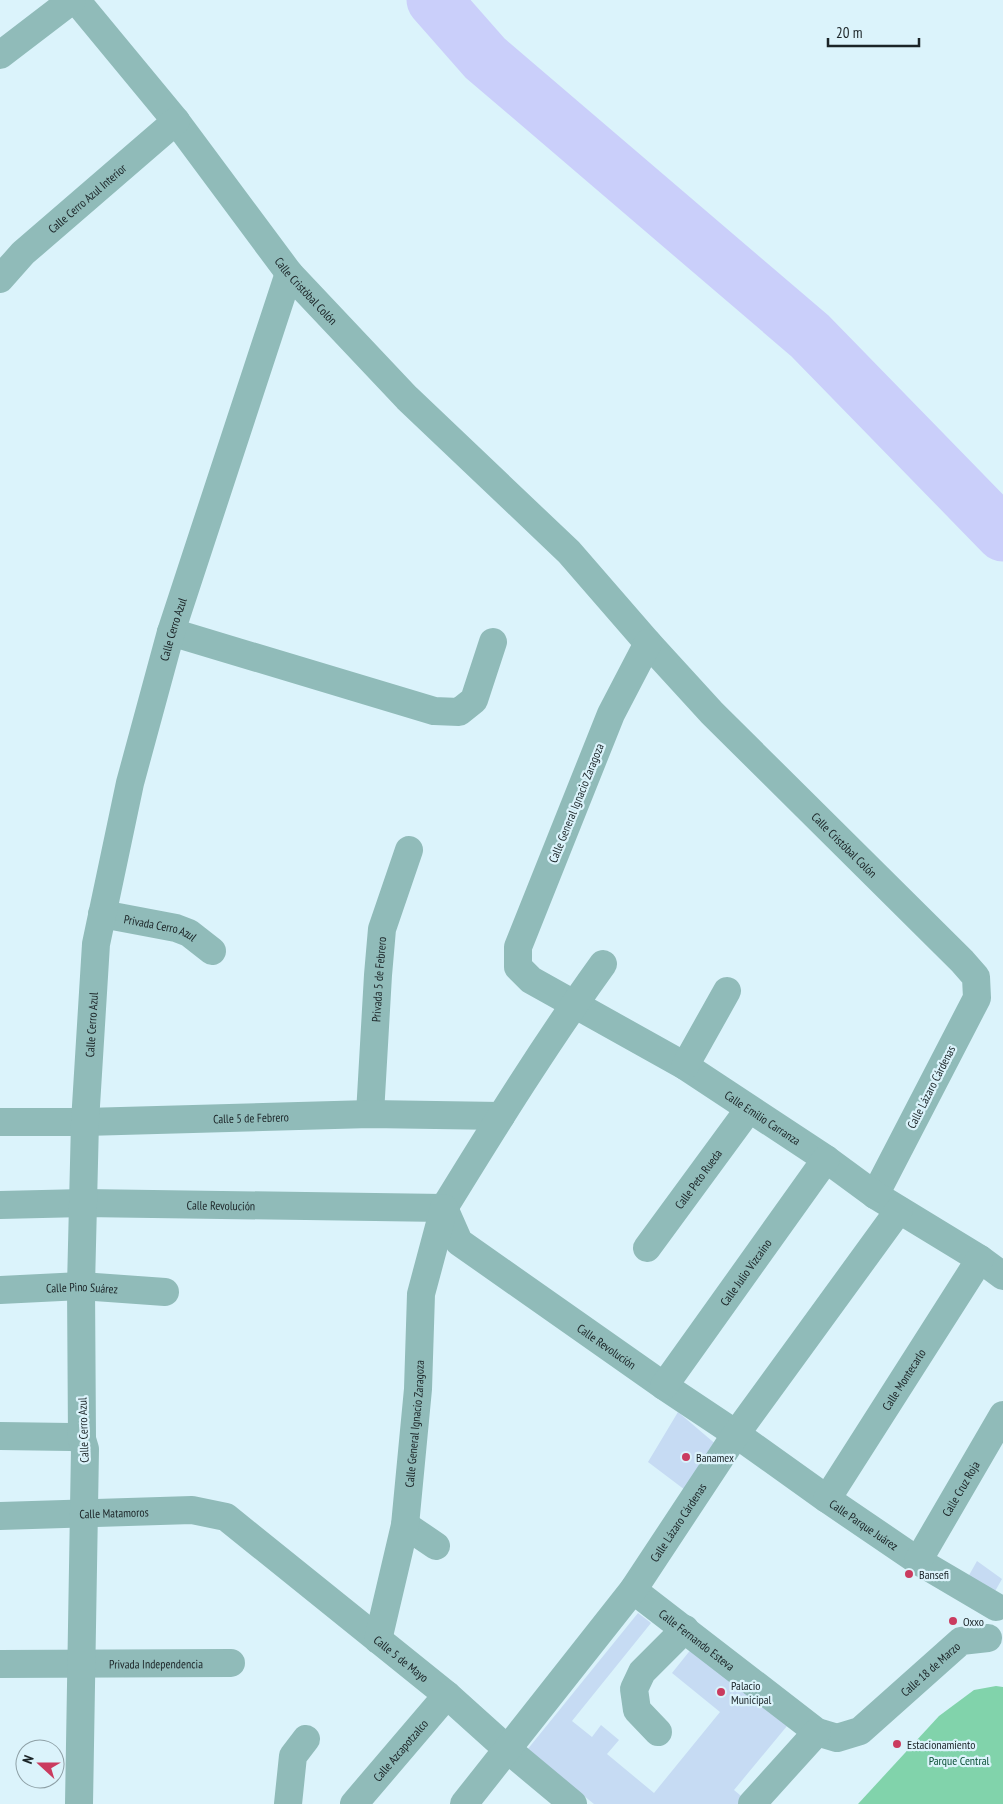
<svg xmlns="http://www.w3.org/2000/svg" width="1003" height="1804" viewBox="0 0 1003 1804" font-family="'PT Sans Narrow',sans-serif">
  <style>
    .green { fill: #81d3ab }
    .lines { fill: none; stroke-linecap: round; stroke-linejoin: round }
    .river { stroke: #cacffa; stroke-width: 55 }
    .building { fill: #c6dbf3 }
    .minor { stroke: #90bbb9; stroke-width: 28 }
    .poi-dot { fill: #ca3b5f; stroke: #dbf3fb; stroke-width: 2 }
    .labels { text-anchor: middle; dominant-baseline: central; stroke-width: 4.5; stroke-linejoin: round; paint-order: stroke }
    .street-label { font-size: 12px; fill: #1b2427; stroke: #dbf3fb }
    .poi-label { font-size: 12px; fill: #1b2427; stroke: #dbf3fb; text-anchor: start }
    .park-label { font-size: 12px; fill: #0d5137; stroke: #dbf3fb }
  </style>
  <rect width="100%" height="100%" fill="#dbf3fb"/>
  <path class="green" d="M996 1686 1003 1687V1804H858L939 1716 974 1690Z"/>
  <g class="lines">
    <path class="river" d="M434 0 485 58 810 336 1003 534"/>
  </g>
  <path class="building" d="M678 1412 725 1452 693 1496 648 1462Z
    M977 1561 1002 1579 994 1593 968 1577Z
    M638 1613 651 1623 572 1721 592 1737 601 1725 619 1740 607 1754 654 1793 720 1712 672 1673 692 1648 787 1726 734 1790 747 1801 745 1804H594L527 1750Z"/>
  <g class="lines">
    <g class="minor">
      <path id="s1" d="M76 0 176 121 289 273 407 398 569 552 648 643 712 713 962 961 976 977 977 998 875 1195"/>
      <path d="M0 55 72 0"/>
      <path id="s2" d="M0 279 23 253 176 121"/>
      <path d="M171 632 434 711 459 712 474 700 493 642"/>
      <path id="s3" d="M648 643 611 714 518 947V967L531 980 685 1066 826 1159 875 1195 980 1259 1003 1276"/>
      <path id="s4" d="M102 914 176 928 189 933 212 951"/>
      <path d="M685 1066 727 991"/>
      <path id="s5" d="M370 1114 378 975 382 929 409 850"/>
      <path id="s6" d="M0 1122H85L370 1114 501 1116"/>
      <path id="s7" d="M0 1205 84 1203 444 1208C495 1125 546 1043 603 964"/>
      <path id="s8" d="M444 1208 459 1242 664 1386 736 1434 827 1499 918 1561 996 1607"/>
      <path id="s9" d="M647 1248 749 1109"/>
      <path id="s10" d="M0 1290 81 1286 165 1292"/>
      <path id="s11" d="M664 1386 826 1159"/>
      <path d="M0 1436 71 1437 82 1439"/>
      <path id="s12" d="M827 1499 980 1259"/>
      <path id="s13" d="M0 1516 192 1510 226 1517 447 1695 507 1749 573 1804"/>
      <path d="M405 1525 436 1546"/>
      <path id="s14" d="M918 1561 1003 1415"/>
      <path id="s15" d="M633 1590 817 1732 837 1738 860 1731 961 1641 988 1638"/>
      <path id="s16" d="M378 1640 405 1525 418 1389 421 1294 444 1208"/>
      <path id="s17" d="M0 1664 231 1663"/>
      <path d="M658 1732 637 1710 634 1689 642 1672 685 1629"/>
      <path id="s18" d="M79 1804 85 1449 82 1439 81 1286 85 1122 96 944 130 783 171 632 289 273"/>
      <path d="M288 1804 293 1756 306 1739"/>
      <path id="s19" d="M354 1804 447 1695"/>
      <path id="s20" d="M464 1804 633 1590 736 1434 899 1210"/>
      <path d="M752 1804 817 1732"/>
    </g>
  </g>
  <g class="poi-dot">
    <circle cx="686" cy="1457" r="5"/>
    <circle cx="909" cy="1574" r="5"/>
    <circle cx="953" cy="1621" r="5"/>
    <circle cx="721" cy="1692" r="5"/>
    <circle cx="897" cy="1744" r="5"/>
  </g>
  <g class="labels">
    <g class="street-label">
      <text stroke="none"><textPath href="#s2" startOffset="119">Calle Cerro Azul Interior</textPath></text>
      <text stroke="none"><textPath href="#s1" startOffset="371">Calle Cristóbal Colón</textPath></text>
      <text stroke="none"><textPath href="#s18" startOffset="1185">Calle Cerro Azul</textPath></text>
      <text transform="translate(576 803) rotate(-68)">Calle General Ignacio Zaragoza</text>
      <text stroke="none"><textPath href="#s1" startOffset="1144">Calle Cristóbal Colón</textPath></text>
      <text stroke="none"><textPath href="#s4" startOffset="60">Privada Cerro Azul</textPath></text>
      <text stroke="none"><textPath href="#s5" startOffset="135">Privada 5 de Febrero</textPath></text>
      <text stroke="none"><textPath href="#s18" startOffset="780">Calle Cerro Azul</textPath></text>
      <text transform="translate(931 1087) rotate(-63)">Calle Lázaro Cárdenas</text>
      <text stroke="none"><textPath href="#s6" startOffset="251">Calle 5 de Febrero</textPath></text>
      <text stroke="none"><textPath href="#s3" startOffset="639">Calle Emilio Carranza</textPath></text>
      <text stroke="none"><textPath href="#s9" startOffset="86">Calle Peto Rueda</textPath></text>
      <text stroke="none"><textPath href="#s7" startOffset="221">Calle Revolución</textPath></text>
      <text stroke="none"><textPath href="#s11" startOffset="140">Calle Julio Vizcaíno</textPath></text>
      <text stroke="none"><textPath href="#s10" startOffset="82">Calle Pino Suárez</textPath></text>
      <text stroke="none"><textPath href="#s8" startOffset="218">Calle Revolución</textPath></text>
      <text stroke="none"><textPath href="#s12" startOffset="142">Calle Montecarlo</textPath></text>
      <text stroke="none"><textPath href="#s16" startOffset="220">Calle General Ignacio Zaragoza</textPath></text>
      <text transform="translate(83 1430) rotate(-92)">Calle Cerro Azul</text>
      <text stroke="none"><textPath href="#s14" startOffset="84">Calle Cruz Roja</textPath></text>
      <text stroke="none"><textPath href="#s13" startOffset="114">Calle Matamoros</textPath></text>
      <text stroke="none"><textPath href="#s20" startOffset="354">Calle Lázaro Cárdenas</textPath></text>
      <text stroke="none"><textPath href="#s8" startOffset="531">Calle Parque Juárez</textPath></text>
      <text stroke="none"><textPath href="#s15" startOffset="81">Calle Fernando Esteva</textPath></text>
      <text stroke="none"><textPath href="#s13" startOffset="452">Calle 5 de Mayo</textPath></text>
      <text stroke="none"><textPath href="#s17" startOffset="156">Privada Independencia</textPath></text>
      <text stroke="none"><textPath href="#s15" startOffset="371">Calle 18 de Marzo</textPath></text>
      <text stroke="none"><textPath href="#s19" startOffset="71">Calle Azcapotzalco</textPath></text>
    </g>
    <g class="poi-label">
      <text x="696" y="1457">Banamex</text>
      <text x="919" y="1574">Bansefi</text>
      <text x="963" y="1621">Oxxo</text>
      <text x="731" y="1685">Palacio<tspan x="731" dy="14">Municipal</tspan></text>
      <text x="907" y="1744">Estacionamiento</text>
    </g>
    <g class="park-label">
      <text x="959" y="1760">Parque Central</text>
    </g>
  </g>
  <g transform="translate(40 1764) rotate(291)"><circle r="24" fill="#dbf3fb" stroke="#8ea0a6"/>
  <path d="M0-4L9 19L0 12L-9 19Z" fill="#ca3b5f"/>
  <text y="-8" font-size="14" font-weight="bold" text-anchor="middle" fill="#1b2427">N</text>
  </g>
  <path d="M828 38v8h91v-8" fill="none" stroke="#1b2427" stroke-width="2.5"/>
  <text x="836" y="38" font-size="15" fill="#1b2427" stroke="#dbf3fb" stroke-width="4" paint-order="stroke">20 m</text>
</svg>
